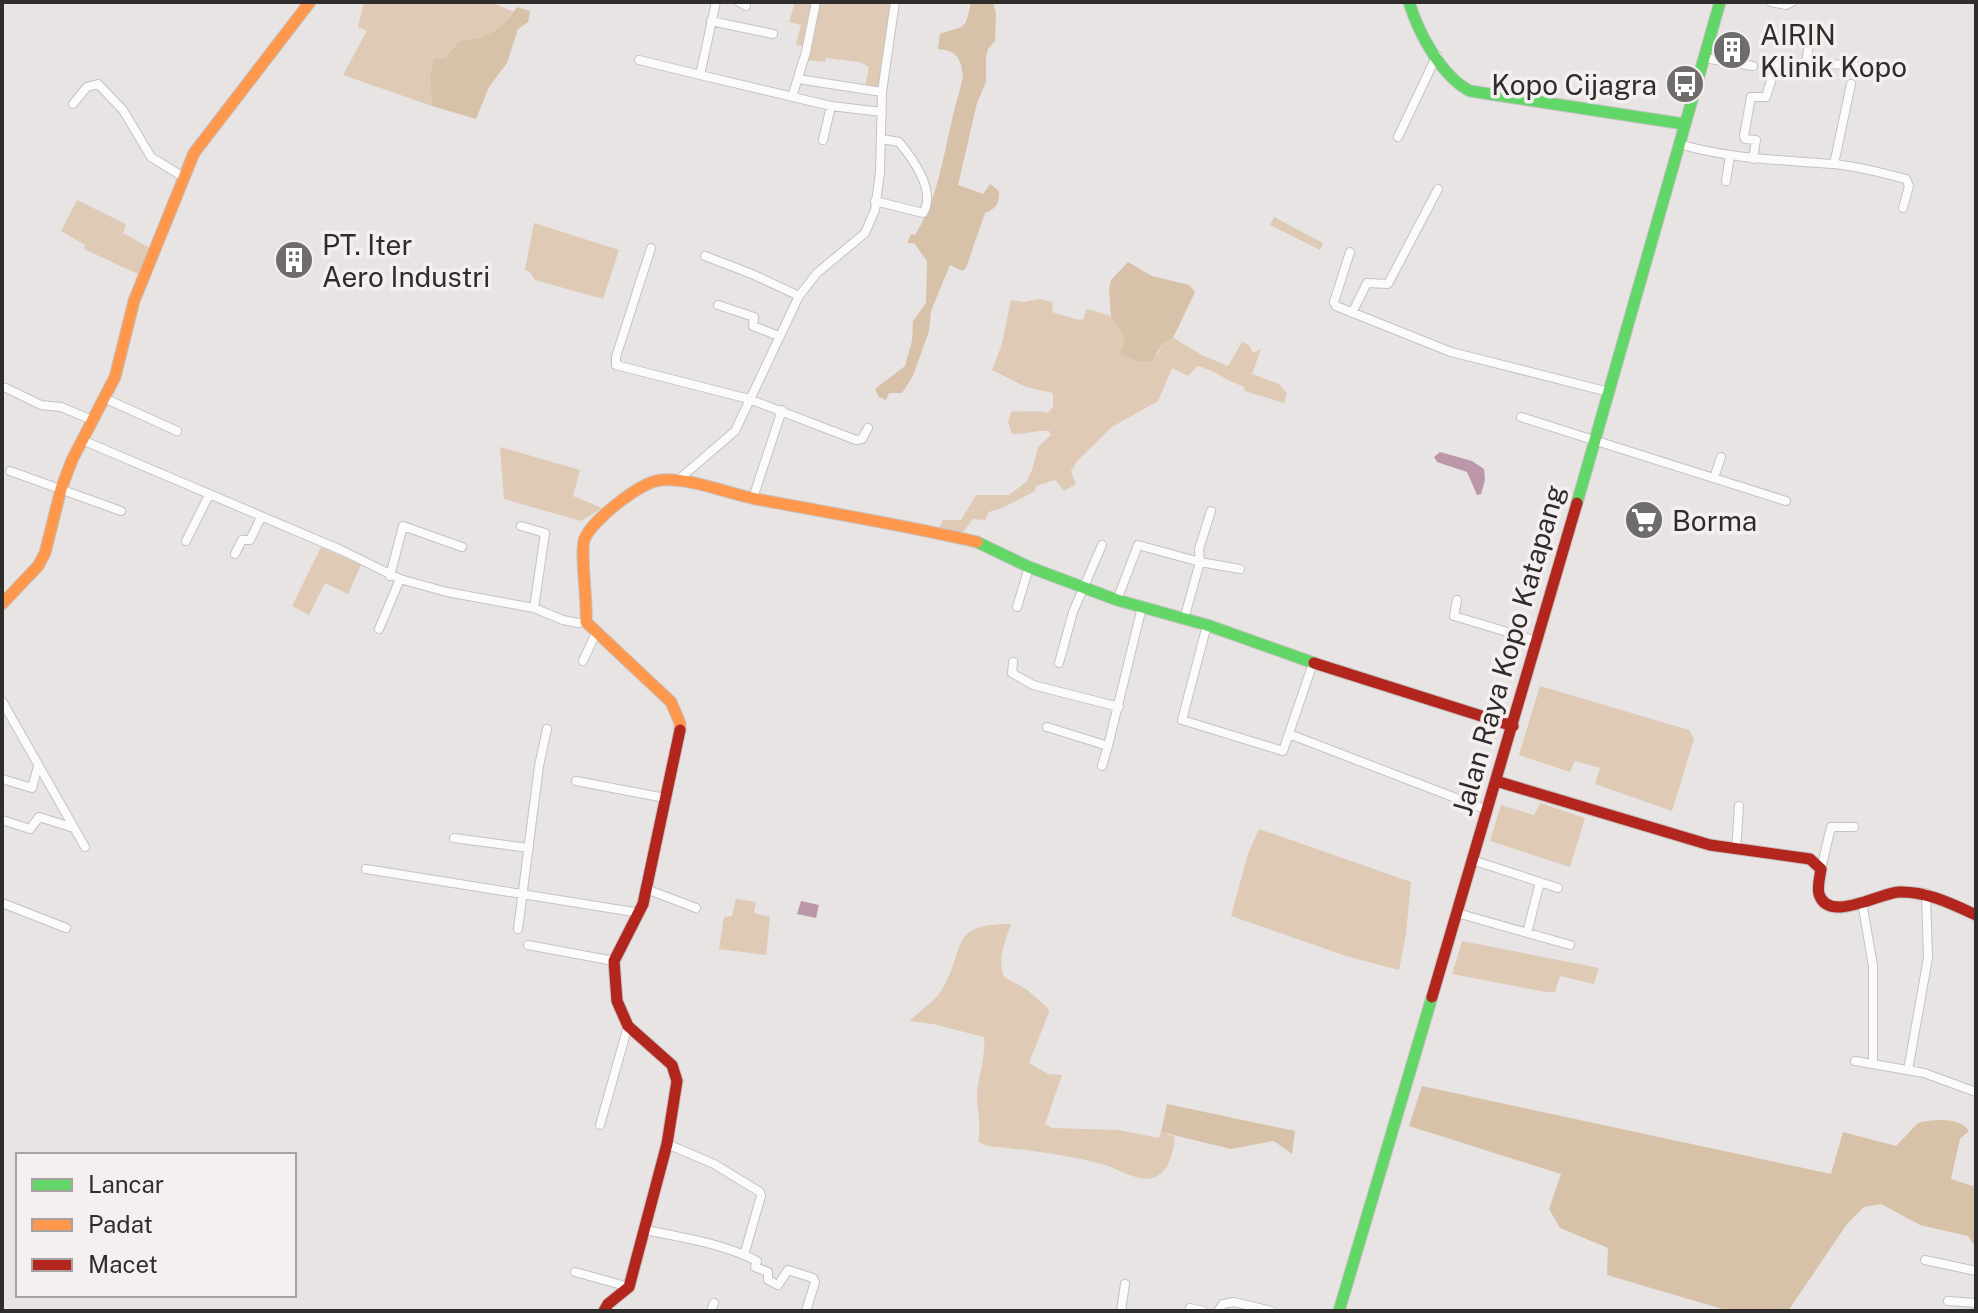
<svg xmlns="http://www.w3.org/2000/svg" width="1978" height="1313" viewBox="0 0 1978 1313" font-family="'Public Sans',sans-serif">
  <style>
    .green { fill: #decab5 }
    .forest { fill: #d8c1a9 }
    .water { fill: #bc97aa }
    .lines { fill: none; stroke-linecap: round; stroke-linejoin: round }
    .street-casing { stroke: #c5c2c2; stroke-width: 10 }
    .fast-casing { stroke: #c5c2c2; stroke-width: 13 }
    .slow-casing { stroke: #c5c2c2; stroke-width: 13 }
    .jam-casing { stroke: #c5c2c2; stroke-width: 13 }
    .street { stroke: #fbfbfb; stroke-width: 8 }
    .fast { stroke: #63d668; stroke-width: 11 }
    .slow { stroke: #ff974d; stroke-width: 11 }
    .jam { stroke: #b3261e; stroke-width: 11 }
    .labels { text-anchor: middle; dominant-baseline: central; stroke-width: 7; stroke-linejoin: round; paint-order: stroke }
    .poi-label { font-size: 28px; fill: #2f2d2c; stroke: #f5f0ef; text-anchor: start }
    .street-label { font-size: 28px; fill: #2f2d2c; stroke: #f5f0ef }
  </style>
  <rect width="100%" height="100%" fill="#e7e4e3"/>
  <path class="green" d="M364 2H490L514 12 501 28 487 36 459 41 430 76 432 106 343 75 367 31 358 27Z
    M795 2H891L879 89 865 86 869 67 860 62 826 58 825 62 805 60 809 49 796 44 801 25 789 22Z
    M77 200 126 224 123 233 150 248 140 275 84 249 85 245 61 231Z
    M1274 217 1323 243 1320 250 1270 225Z
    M534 223 619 250 603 299 535 280 530 272 525 270Z
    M1040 299 1053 302 1052 312 1079 320 1083 319 1087 309 1111 316 1125 338 1158 354 1163 343 1173 338 1202 355 1228 366 1242 342 1249 345 1253 353 1261 349 1252 374 1279 384 1287 393 1284 403 1245 391 1244 387C1228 381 1215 371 1198 366L1188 376 1172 368 1158 401 1112 427 1078 460 1071 471 1076 484 1064 491 1055 480 1036 486 1035 491 1002 508 989 512 985 520 973 519 962 533 938 530 943 520H961L976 495H1009L1026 482 1032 470 1038 447 1051 435 1049 431C1035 430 1025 435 1012 434L1008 422 1012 411C1025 413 1036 410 1048 413L1053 407V393L1026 387 992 370 1002 344 1011 300 1024 302Z
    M500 447 580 470 573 496 602 508 581 521 504 499Z
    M321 547 361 565 348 594 325 583 309 615 292 606Z
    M1540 686 1689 730 1694 739 1672 811 1595 784 1600 768 1575 761 1570 772 1519 755Z
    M1540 803 1585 818 1570 867 1490 841 1501 805 1534 815Z
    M1259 829 1411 882 1406 934 1399 970 1346 956 1231 916 1248 854Z
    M736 899 756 902 754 913 770 917 766 955 719 949 724 917 732 916Z
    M1011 924C1005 942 997 959 1004 977L1026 989 1048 1008 1049 1012 1029 1063 1048 1074 1062 1075 1045 1124 1052 1128 1119 1130 1159 1138 1161 1132 1175 1137C1173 1152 1170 1173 1152 1178 1138 1182 1118 1169 1105 1165 1067 1154 1026 1150 988 1146L978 1142C982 1126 977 1112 977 1096 978 1076 986 1058 984 1037L933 1024 909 1021C918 1013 935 1001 941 991 968 949 945 924 1011 924Z
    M1462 941 1599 968 1594 984 1560 976 1555 992H1546L1452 974Z"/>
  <path class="forest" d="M971 2H993L996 13 995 41 988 49 986 57V82L977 103 958 185 983 194 990 184 999 191C999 204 997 208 985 213L966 268 962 271 950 265 931 311 929 331 913 376 902 393H889L886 400 879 397 875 389 905 366 912 341 913 321 926 303 927 261 914 243H907L911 234 915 235C937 201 943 158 952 120 955 105 960 91 963 77 961 57 957 51 938 49L940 34C964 25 965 33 971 2Z
    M517 7 530 11 528 22 518 29 507 63 489 87 476 119 432 106 430 76 434 59 445 58 459 41C489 37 500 33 517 7Z
    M1128 262 1152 276 1189 285 1195 292 1173 338 1163 343 1152 361 1139 362 1120 353 1125 338 1111 316 1109 289 1111 280Z
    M1422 1086 1831 1174 1843 1132 1896 1146 1918 1123C1933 1119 1960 1117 1969 1131L1960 1139 1951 1179 1976 1187V1248L1968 1236 1920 1225 1881 1204 1864 1207 1847 1224 1788 1311H1729L1607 1275 1608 1248 1560 1228 1549 1209 1561 1174 1409 1126Z
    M1167 1104 1295 1131 1292 1154 1274 1141 1231 1149 1161 1132Z"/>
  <path class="water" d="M1440 452 1472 461 1484 469 1485 480 1481 494 1477 495 1467 472 1437 462 1434 457Z
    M801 901 819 905 816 918 797 914Z"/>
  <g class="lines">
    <g class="street-casing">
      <path id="street" d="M716 2 700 75 831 106 882 112
        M739 2 746 6
        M1771 2 1786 5 1792 2
        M711 21 773 34
        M1704 58 1753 66
        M639 60 700 75
        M1806 63 1849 65 1875 70
        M798 79 882 92
        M792 97 806 52 816 2
        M73 104 87 87 98 84 123 110 151 157 185 178
        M1398 137 1437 55
        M823 140 831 106
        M1679 144C1730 159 1780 160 1833 164 1858 166 1882 173 1906 179L1909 186 1903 208
        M1753 159 1756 140 1745 139 1744 136 1751 97H1766L1777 62 1806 64 1809 43
        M1834 164 1851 84
        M1726 181 1730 156
        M875 201 923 213C937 191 913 159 899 142L882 139
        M651 248 616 357V365L749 399 856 440 862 439 868 428
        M1350 252 1334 302 1336 306 1451 352 1609 392
        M705 256 752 274 799 296
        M718 305 754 317 753 326 779 336
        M1352 313 1367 283 1388 284 1438 189
        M6 388 41 405 61 407 92 420
        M104 398 177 431
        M1521 417 1786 501
        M82 440 341 550 400 579 447 592 534 608 563 620 578 623 586 622
        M10 471 121 511
        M1714 478 1721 457
        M678 480 735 431 799 296 817 273 865 233 875 210 880 172 882 92 895 2
        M753 498 782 410
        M521 526 545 533 534 608
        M186 541 209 495
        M235 554 242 540H250L261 517
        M390 576 403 526 462 547
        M1117 600 1138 545 1200 562 1240 569
        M1457 600 1454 616 1537 641
        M1017 607 1029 567
        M1184 619 1200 562 1199 549 1211 511
        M1207 625 1182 720 1283 751 1313 663
        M379 629 400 579
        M583 661 596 633
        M1013 662 1012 673 1033 685 1119 707
        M1059 663 1073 612 1102 545
        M2 701 85 847
        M1047 727 1108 746 1142 607
        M1289 734 1487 810
        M1102 766 1108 746
        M2 779 32 788 38 766
        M576 781 665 798
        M2 820 30 829 39 817 74 828
        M454 838 529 848
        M1736 850 1739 806
        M1472 860 1558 888
        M366 869 640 913
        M1821 869 1831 827H1854
        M646 889 696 908
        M1862 902 1873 966V1064
        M2 903 66 928
        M1457 913 1570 945
        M518 929 539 766 547 729
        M1527 933 1540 882
        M528 945 614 961
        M1855 1061 1924 1073 1976 1092
        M1908 1070 1928 958 1926 893
        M600 1125 628 1026
        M667 1144 714 1164 760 1192 761 1196 744 1255
        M646 1230C683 1238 722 1243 757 1261L755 1267 768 1272V1280L778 1285 788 1270 813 1278 815 1282 806 1311
        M1925 1260 1976 1271
        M575 1272 629 1287
        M1948 1301 1976 1303
        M1190 1308 1203 1311
        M711 1311 714 1303
        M1121 1311 1125 1284
        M1218 1311 1223 1304 1234 1302 1271 1311"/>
    </g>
    <g class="fast-casing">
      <path id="fast" d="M1409 2C1418 32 1441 76 1470 91L1684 124
        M1577 503 1720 2
        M977 542 1029 567 1117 600 1207 625 1314 663
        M1339 1311 1432 997"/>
    </g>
    <g class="slow-casing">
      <path id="slow" d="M2 604 38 566 45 553 61 489 72 460 115 377 134 301 194 153 310 2
        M680 730V723L671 702 586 622C588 602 579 549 585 538 593 520 640 482 661 480 693 478 725 493 756 499 830 513 904 525 977 542"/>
    </g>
    <g class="jam-casing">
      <path id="jam" d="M1314 663 1513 726
        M1496 781 1710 845 1810 859 1821 869C1820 877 1817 886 1819 894 1828 924 1879 893 1899 892 1926 891 1952 904 1976 915
        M1432 997 1577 503
        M604 1311 608 1304 629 1287 667 1144 677 1081 672 1065 628 1026 617 1001 614 961 643 904 680 730"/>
    </g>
    <use href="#street" class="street"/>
    <use href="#fast" class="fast"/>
    <use href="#slow" class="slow"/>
    <use href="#jam" class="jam"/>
  </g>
  <defs>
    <g id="building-disc" transform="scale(2)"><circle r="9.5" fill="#6f6d6c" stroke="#f5f0ef"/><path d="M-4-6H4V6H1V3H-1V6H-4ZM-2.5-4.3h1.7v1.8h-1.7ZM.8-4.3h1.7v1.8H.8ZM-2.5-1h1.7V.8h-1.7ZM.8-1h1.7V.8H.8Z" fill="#fff"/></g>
    <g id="bus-disc" transform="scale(2)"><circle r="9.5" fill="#6f6d6c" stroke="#f5f0ef"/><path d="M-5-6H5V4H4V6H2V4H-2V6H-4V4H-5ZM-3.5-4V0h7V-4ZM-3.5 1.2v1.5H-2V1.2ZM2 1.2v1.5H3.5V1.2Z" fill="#fff"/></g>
    <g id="supermarket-disc" transform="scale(2)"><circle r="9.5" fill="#6f6d6c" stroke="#f5f0ef"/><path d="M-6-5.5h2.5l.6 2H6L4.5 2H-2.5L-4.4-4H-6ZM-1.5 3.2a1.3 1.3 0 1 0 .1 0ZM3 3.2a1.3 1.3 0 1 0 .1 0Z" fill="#fff"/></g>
  </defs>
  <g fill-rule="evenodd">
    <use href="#building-disc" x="1732" y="50"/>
    <use href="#bus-disc" x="1685" y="84"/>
    <use href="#building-disc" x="294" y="260"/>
    <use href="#supermarket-disc" x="1644" y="520"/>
  </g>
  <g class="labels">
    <g class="poi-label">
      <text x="1760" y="34">AIRIN<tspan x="1760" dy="32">Klinik Kopo</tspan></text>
      <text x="1657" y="84" text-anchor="end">Kopo Cijagra</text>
      <text x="322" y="244">PT. Iter<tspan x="322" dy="32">Aero Industri</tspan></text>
      <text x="1672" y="520">Borma</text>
    </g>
    <g class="street-label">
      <text transform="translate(1508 650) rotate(-74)">Jalan Raya Kopo Katapang</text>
    </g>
  </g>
  <rect width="1978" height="1313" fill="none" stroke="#2f2d2c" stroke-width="8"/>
  <rect x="16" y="1153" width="280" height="144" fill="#f5f0ef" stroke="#a6a2a1" stroke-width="2"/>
  <rect x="32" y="1179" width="40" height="12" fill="#63d668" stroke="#a6a2a1" stroke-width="2"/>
  <text x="88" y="1193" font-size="24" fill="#2f2d2c">Lancar</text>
  <rect x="32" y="1219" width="40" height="12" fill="#ff974d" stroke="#a6a2a1" stroke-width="2"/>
  <text x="88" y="1233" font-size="24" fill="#2f2d2c">Padat</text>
  <rect x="32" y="1259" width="40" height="12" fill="#b3261e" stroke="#a6a2a1" stroke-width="2"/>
  <text x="88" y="1273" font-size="24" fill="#2f2d2c">Macet</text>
</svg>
